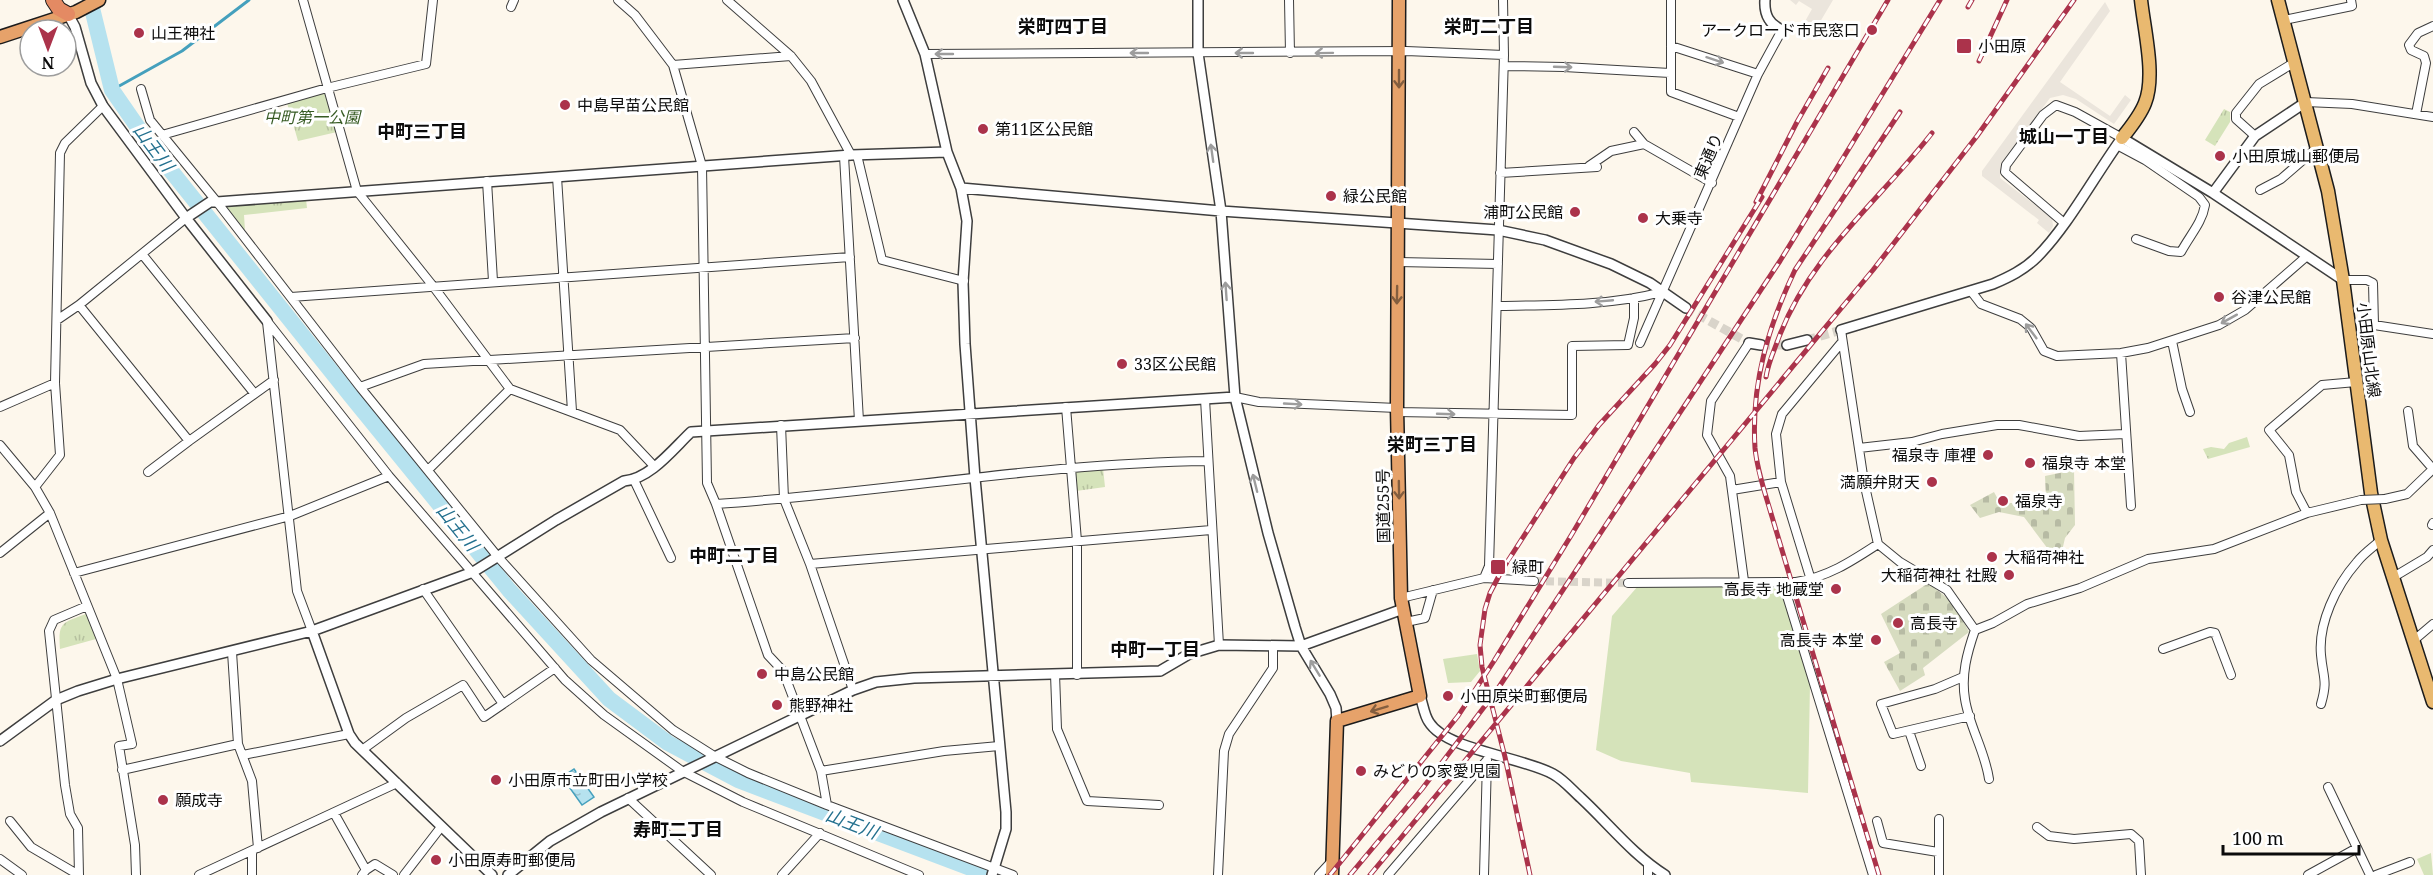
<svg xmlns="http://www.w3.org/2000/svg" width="2433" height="875" viewBox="0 0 2433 875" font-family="'Noto Serif','Noto Sans JP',serif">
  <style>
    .grass { fill: #d5e3ba }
    .cemetery { fill: url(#cemetery-stones) }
    .park { fill: url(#park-tufts) }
    .plaza { fill: #ebe5dc }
    .water { fill: url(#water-ripples); stroke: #45a0bd; stroke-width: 1.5 }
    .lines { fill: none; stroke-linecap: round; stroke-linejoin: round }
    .stream { stroke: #45a0bd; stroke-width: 3 }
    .river { stroke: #b6e2ef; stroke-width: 16 }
    .minor-tunnel { stroke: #d9d4ca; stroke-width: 8; stroke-dasharray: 8 4; stroke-linecap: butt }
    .tertiary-tunnel { stroke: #d9d4ca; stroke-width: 9; stroke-dasharray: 9 4.5; stroke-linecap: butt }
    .minor-casing { stroke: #3e3e3e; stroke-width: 10 }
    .tertiary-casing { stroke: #3e3e3e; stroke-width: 12 }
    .primary-casing { stroke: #1c1c1c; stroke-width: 15 }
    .trunk-casing { stroke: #1c1c1c; stroke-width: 15 }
    .motorway-casing { stroke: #1c1c1c; stroke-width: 16 }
    .minor { stroke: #fff; stroke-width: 8 }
    .tertiary { stroke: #fff; stroke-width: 9 }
    .primary { stroke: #e9b970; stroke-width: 12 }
    .trunk { stroke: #e6a26a; stroke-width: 12 }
    .motorway { stroke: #e48a63; stroke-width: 14 }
    .rail-casing { stroke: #ab334b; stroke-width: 5 }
    .rail { stroke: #fff; stroke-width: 3; stroke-dasharray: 9; stroke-linecap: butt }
    .minor-bridge-casing { stroke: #3e3e3e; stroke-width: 10; stroke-linecap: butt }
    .minor-bridge { stroke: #fff; stroke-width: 8 }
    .oneway { stroke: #9d9d9d }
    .oneway2 { stroke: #835e3f }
    .poi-dot { fill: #ab334b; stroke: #fff; stroke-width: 2 }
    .labels { text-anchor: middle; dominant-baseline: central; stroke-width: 6; stroke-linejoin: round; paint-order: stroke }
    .poi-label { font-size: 16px; fill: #0b0b0b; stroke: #fff; text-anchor: start }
    .park-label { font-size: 16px; font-style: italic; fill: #375b24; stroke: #fff }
    .street-label { font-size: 16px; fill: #0b0b0b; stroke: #fff }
    .neighbourhood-label { font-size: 18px; font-weight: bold; fill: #0b0b0b; stroke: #fff }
    .water-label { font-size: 18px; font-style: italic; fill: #23708e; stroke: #fff }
  </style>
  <defs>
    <pattern id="cemetery-stones" width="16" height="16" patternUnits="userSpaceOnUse" patternTransform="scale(1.5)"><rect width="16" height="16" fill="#d7dcc0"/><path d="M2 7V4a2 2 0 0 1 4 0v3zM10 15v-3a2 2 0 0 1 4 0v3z" fill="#b7bba4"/></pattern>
    <pattern id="park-tufts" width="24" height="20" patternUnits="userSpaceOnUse" patternTransform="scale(1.5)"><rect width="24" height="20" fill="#d5e3ba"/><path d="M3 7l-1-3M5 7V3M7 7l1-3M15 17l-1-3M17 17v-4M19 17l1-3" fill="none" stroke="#b6c19f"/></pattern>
    <pattern id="water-ripples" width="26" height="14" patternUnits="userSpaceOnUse" patternTransform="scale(1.5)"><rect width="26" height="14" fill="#b6e2ef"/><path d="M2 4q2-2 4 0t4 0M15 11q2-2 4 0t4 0" fill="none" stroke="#9bc1cc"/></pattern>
  </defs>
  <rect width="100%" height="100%" fill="#fdf7ec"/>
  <path class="grass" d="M1778 585 1785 598 1810 684 1808 793 1691 782 1690 773 1621 761 1596 750 1612 616 1638 586Z
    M1477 654 1480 671 1471 682 1448 683 1443 659Z"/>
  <path class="cemetery" d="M2074 470 2075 525 2065 538 2062 551 2054 557 2024 517 1999 512 1980 518 1970 505 1994 492 2000 503H2017L2046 498 2045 476Z
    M1927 584C1949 595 1958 611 1969 632L1923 668 1925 675 1900 691 1884 662 1900 653 1881 614Z"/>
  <path class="park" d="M325 91 337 132 298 141 287 103Z
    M2224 109 2230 112V122L2215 146 2205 140Z
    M306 199 307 208 244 215 245 230 224 204Z
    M2247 437 2250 447 2208 459 2203 449 2211 447 2224 449 2229 443Z
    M1103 468 1105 487 1076 491 1074 471Z
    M86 614 96 639 60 649C58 622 62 623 86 614Z
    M2431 853 2433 875H2424L2417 859Z"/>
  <path class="plaza" d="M1790 0H1833L1817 27 1822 30 1816 40 1807 36 1811 29 1803 25 1812 9 1799 1 1796 5Z
    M2105 2 2110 11 2060 82 2110 116 2125 95 2131 100 2114 124 2076 99 2063 95 2050 98 2001 163 2000 169V178L2052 218 2053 226 2049 233 2037 223 2039 220 1982 176V171Z"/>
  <path class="water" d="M574 769 594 797 582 805 562 777Z"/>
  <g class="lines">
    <path class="stream" d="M112 90 182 51 249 0"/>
    <path class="river" d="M90 0 112 90 148 142 351 396 509 590 609 699 668 743 738 780 989 875"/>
    <path class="minor-tunnel" d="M1534 581 1628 583"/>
    <path class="tertiary-tunnel" d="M1686 308 1749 343
      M1807 340 1841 330
      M1761 345H1787"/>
    <g class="minor-casing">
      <path id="minor" d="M303 0 357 191 433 286 510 389 620 430 654 466
        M618 0 635 15 673 65 702 166 707 483 716 504 768 655 783 671 821 771 827 805 1013 875
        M727 0 791 56 811 81 851 155
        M1289 0 1290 53
        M1503 0 1504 55
        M1671 0V92L1739 117
        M511 7 514 0
        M2284 20 2352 6 2351 0
        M1671 46 1758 74
        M925 54 1406 51 1504 55 1489 566 1484 578
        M673 65 791 56
        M1504 66 1564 67 1670 73
        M141 89 150 120 217 202 360 387 498 557 591 660 673 730 714 756 748 773 827 805
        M2306 102 2352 104 2433 117
        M2416 114 2426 63 2424 56 2411 50 2409 45 2418 33 2433 26
        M1634 132 1644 144 1712 183
        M162 135 327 88 426 64 433 0
        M2255 136 2236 119V113L2259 84 2295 62
        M2117 145 2145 160 2199 197 2205 205C2202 223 2190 235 2181 252L2169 251 2136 239
        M857 155 882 260 964 281
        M844 156 859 421
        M1589 166 1611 151 1644 144
        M1500 173 1597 167
        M557 177 572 411
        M487 181 493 281
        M2260 190 2281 179 2318 147
        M2063 222 2008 175 2005 172 2006 165 2043 115 2056 105 2075 112 2122 138
        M142 254 254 393
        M1398 262 1498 264
        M2343 280H2367L2373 283 2374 325 2433 334
        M1971 291 1981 304 2020 319 2031 328 2044 351 2057 356 2121 353 2148 348 2219 325 2245 310 2307 256
        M291 297 850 257
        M79 305 189 441 274 380
        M1497 306C1551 305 1609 306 1662 292
        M57 320 79 305 186 218
        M267 321 389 476 565 680 604 715 682 771 743 802 919 875
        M267 322 297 591 312 631
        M1841 330 1864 482 1878 544 1900 562 1947 590 1975 630
        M2172 341 2182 389 2190 412
        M1640 343 1758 74 1782 30
        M2121 353 2131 506
        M360 387 424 364 855 338
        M1235 397 1259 402 1397 408
        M1205 399 1219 645
        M0 407 55 383
        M1066 407 1077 541V675
        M2408 411 2413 446 2433 469
        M1397 412 1572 415V346L1628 345 1634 318V298
        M781 425 784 499 810 564 853 690
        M0 445 35 487 50 513 117 679 132 744 119 746 135 845 136 875
        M1859 448 1912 442 1942 434 1997 425H2019L2079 436 2125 434
        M428 470 510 389
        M148 472 189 441
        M634 480 671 558
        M35 487 60 455 55 383 60 153 65 143 103 106
        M1732 490 1781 482
        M2385 499 2407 494 2433 469
        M716 504C880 493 1043 463 1208 461
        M2307 513 2296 492 2289 455 2269 430 2322 385 2356 382
        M2432 525 2433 523
        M0 553 50 513
        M810 564 1211 530
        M74 573 290 516 389 476
        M2392 578 2427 557 2433 550
        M1811 580 1781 482 1776 434 1782 414 1842 342
        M1744 581 1730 476 1707 435 1711 401 1749 343
        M1781 582 1787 596 1873 875
        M1628 583 1796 582C1828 577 1852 561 1878 544
        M423 589 503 704 555 668
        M1401 598 1484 578 1534 581
        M1406 622 1425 618 1433 590
        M2413 641 2433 624
        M2163 649 2210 632 2215 633 2231 675
        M232 652 238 744 252 781 258 848
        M1055 674 1057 729 1087 801 1159 805
        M1963 677 1935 689 1881 704 1893 734 1970 716
        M2321 704C2328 680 2323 678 2321 655 2318 623 2336 586 2357 562 2363 554 2373 547 2381 540
        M1909 731 1921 766
        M362 750 406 718 463 685 484 717 503 704
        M243 755 349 734
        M122 770 238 744
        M821 771 944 751 999 746
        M1989 779C1985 751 1969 726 1965 699 1961 675 1967 653 1975 630L1993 623 2027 604 2080 588 2148 559 2214 549 2307 513 2361 500
        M2328 787 2370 875
        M628 798 711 875
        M334 813 366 870 362 875
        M1939 819V875
        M10 821 31 847 77 874
        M1877 821 1883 843 1938 852
        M2037 827 2049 836 2074 839 2131 834 2139 841 2141 875
        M252 851V875
        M0 859 22 875
        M366 870 375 864 393 875
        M79 875 78 828 70 814 65 785 49 631 54 620 87 606
        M199 875 397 783
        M404 875 441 827
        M782 875 820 833
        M1218 875 1224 751 1229 734 1273 668V646
        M1319 875 1332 861
        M1388 875 1487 760
        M1484 875 1487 760
        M1648 875V864
        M2308 875 2357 848
        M2376 875 2410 862"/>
    </g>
    <g class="tertiary-casing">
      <path id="tertiary" d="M903 0 925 54 947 152 961 188 967 221 963 282 965 344 975 478 1006 812V829L992 875
        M1198 0V53L1221 211 1235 397 1268 533 1295 627 1301 646 1330 694 1336 708 1337 721
        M1765 0C1764 15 1769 24 1782 30
        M68 14 75 27 91 83 103 106 186 218 267 321
        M961 188 1221 211 1498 230 1545 240 1611 264 1650 283 1686 308
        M2213 193 2255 136 2306 102
        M186 218 210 202H217L851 155 947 152
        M1841 330 1993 284C2009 277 2024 270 2037 257 2068 226 2095 175 2122 138L2213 193 2343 280
        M1749 343 1761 345
        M1787 345 1807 340
        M312 631 349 734 355 743 492 875
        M1420 696C1423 704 1424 715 1429 722 1446 750 1522 757 1553 774 1564 780 1572 790 1581 798 1609 824 1633 855 1665 875
        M0 741 56 700 78 691 117 679 312 631 473 572 556 520 624 481C650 479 673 449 691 432L1235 397
        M508 875 550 841 601 812 853 690 876 682 914 678 1160 671 1189 654 1219 645 1301 646 1403 609"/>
    </g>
    <g class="primary-casing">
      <path id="primary" d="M2278 0 2328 191 2343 280 2371 493 2381 540 2433 702
        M2122 138C2130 128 2140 116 2145 103 2156 76 2144 29 2141 0"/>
    </g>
    <g class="trunk-casing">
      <path id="trunk" d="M0 37 76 12 99 0
        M1332 875 1337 721 1420 696 1401 598 1397 408 1399 0"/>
    </g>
    <g class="motorway-casing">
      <path id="motorway" d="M53 0 59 9 68 14"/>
    </g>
    <use href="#minor" class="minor"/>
    <use href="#tertiary" class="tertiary"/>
    <use href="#primary" class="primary"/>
    <use href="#trunk" class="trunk"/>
    <use href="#motorway" class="motorway"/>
    <g class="rail-casing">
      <path id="rail" d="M1968 7 1972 0
        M1979 61 2007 0
        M1756 202 1797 122 1828 68
        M1766 377C1768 363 1774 351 1779 337 1810 255 1879 201 1932 133
        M1330 875 1458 716 1494 661 1572 534 1888 0
        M1350 875 1422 789 1497 690 1780 261 1940 0
        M1370 875 1873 270 1977 136 2074 0
        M1530 875 1505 757 1482 667 1480 645 1485 609 1490 593 1502 570 1574 458 1599 425 1655 364 1670 345 1762 197
        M1879 875 1770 510C1764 490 1757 469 1755 448 1751 384 1768 327 1795 270L1900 112"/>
    </g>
    <use href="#rail" class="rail"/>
    <g class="minor-bridge-casing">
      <path id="minor-bridge" d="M2361 500 2385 499"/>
    </g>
    <use href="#minor-bridge" class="minor-bridge"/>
  </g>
  <defs><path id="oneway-shaft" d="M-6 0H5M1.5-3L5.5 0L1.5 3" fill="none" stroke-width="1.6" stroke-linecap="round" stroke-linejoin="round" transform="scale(1.5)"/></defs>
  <g class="oneway">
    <use href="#oneway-shaft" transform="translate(1139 53) rotate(180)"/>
    <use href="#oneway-shaft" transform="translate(1244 53) rotate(-180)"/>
    <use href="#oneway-shaft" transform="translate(1324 53) rotate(179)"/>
    <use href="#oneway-shaft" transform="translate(944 54) rotate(180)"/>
    <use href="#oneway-shaft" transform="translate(1715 60) rotate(18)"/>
    <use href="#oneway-shaft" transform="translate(1563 67) rotate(2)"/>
    <use href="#oneway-shaft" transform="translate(1212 153) rotate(-98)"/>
    <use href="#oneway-shaft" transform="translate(1226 291) rotate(-94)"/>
    <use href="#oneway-shaft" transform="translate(1604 301) rotate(175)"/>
    <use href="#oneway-shaft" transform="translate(2229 319) rotate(151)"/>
    <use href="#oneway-shaft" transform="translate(2031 331) rotate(-127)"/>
    <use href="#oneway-shaft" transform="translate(1293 404) rotate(3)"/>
    <use href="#oneway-shaft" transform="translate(1446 414) rotate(2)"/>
    <use href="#oneway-shaft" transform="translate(1255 483) rotate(-104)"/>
    <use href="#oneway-shaft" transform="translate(1315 668) rotate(-121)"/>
  </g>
  <g class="oneway2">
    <use href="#oneway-shaft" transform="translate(1399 79) rotate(90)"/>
    <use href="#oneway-shaft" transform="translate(1397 295) rotate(91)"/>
    <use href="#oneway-shaft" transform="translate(1399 490) rotate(89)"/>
    <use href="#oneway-shaft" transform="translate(1379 709) rotate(163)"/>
  </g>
  <g class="poi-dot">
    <circle cx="1872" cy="30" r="6"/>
    <circle cx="139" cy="33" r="6"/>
    <rect x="1956" y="38" width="16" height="16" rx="3"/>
    <circle cx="565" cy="105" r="6"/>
    <circle cx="983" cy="129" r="6"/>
    <circle cx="2220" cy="156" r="6"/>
    <circle cx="1331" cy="196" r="6"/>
    <circle cx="1575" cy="212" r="6"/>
    <circle cx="1643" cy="218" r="6"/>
    <circle cx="2219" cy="297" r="6"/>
    <circle cx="1122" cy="364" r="6"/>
    <circle cx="1988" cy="455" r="6"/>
    <circle cx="2030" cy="463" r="6"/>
    <circle cx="1932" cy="482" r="6"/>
    <circle cx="2003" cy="501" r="6"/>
    <circle cx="1992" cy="557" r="6"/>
    <rect x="1490" y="559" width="16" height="16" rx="3"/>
    <circle cx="2009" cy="575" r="6"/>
    <circle cx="1836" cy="589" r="6"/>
    <circle cx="1898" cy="623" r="6"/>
    <circle cx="1876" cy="640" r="6"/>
    <circle cx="762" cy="674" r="6"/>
    <circle cx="1448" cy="696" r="6"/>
    <circle cx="777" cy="705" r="6"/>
    <circle cx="1361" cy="771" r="6"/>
    <circle cx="496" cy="780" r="6"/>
    <circle cx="163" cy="800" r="6"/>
    <circle cx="436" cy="860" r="6"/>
  </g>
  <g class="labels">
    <g class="poi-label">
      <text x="1860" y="30" text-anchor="end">アークロード市民窓口</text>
      <text x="151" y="33">山王神社</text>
      <text x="1978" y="46">小田原</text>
      <text x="577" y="105">中島早苗公民館</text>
      <text x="995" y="129">第11区公民館</text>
      <text x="2232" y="156">小田原城山郵便局</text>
      <text x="1343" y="196">緑公民館</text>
      <text x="1563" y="212" text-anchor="end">浦町公民館</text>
      <text x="1655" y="218">大乗寺</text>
      <text x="2231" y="297">谷津公民館</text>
      <text x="1134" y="364">33区公民館</text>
      <text x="1976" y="455" text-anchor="end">福泉寺 庫裡</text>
      <text x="2042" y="463">福泉寺 本堂</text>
      <text x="1920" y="482" text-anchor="end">満願弁財天</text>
      <text x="2015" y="501">福泉寺</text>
      <text x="2004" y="557">大稲荷神社</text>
      <text x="1512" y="567">緑町</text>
      <text x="1997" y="575" text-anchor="end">大稲荷神社 社殿</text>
      <text x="1824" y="589" text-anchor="end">高長寺 地蔵堂</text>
      <text x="1910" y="623">高長寺</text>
      <text x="1864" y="640" text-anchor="end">高長寺 本堂</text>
      <text x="774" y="674">中島公民館</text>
      <text x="1460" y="696">小田原栄町郵便局</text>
      <text x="789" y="705">熊野神社</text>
      <text x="1373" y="771">みどりの家愛児園</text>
      <text x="508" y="780">小田原市立町田小学校</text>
      <text x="175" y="800">願成寺</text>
      <text x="448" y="860">小田原寿町郵便局</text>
    </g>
    <g class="park-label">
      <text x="312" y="117">中町第一公園</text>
    </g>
    <g class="street-label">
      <text transform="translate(1708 156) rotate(-67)">東通り</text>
      <text transform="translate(2369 350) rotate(83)">小田原山北線</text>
      <text transform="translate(1383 506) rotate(-91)">国道255号</text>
    </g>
    <g class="neighbourhood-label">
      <text x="1063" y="26">栄町四丁目</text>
      <text x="1489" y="26">栄町二丁目</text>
      <text x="422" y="131">中町三丁目</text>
      <text x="2064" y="136">城山一丁目</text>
      <text x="1432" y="444">栄町三丁目</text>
      <text x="734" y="555">中町二丁目</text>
      <text x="1155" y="649">中町一丁目</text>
      <text x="678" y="829">寿町二丁目</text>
    </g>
    <g class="water-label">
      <text transform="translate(154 147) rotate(53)">山王川</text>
      <text transform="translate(458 527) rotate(51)">山王川</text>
      <text transform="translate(852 823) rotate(21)">山王川</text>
    </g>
  </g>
  <g transform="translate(48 48) rotate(180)"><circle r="28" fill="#ffffff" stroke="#9d9d9d" stroke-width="1.5"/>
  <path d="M0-4.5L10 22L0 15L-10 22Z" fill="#ab334b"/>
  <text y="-9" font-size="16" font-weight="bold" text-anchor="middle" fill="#0b0b0b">N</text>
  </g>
  <path d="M2223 845v9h136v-9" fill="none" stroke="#0b0b0b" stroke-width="3"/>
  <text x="2232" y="845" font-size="18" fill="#0b0b0b" stroke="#ffffff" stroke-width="4.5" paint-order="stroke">100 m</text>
</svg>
